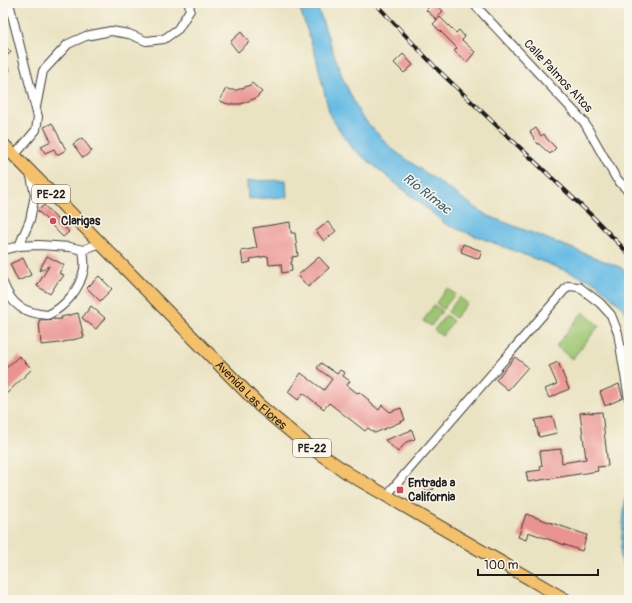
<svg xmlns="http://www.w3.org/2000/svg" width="632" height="603" viewBox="0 0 632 603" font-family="Pangolin,sans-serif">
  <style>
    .green { fill: #9cc672; stroke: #5c7147 }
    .water { fill: #68bce4; stroke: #426c80 }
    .building { fill: #eb9390 }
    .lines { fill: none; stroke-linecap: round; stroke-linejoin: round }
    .minor-casing { stroke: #3b3a35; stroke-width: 10 }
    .highway-casing { stroke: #3b3a35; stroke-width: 14 }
    .minor { stroke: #fff; stroke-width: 8 }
    .highway { stroke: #f4c16a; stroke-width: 12 }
    .rail-casing { stroke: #1c1c1c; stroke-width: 4 }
    .rail { stroke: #fbf7ec; stroke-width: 2.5; stroke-dasharray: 8; stroke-linecap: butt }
    .poi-dot { fill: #d1495b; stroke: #fbf7ec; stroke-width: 1.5 }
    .labels { text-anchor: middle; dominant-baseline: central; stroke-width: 3; stroke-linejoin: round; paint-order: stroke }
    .shield { fill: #fbf7ec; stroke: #5f5e5a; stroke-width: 1 }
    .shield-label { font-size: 11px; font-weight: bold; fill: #1c1c1c }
    .street-label { font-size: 12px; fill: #1c1c1c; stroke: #fbf7ec }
    .poi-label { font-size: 12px; font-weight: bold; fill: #1c1c1c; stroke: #fbf7ec; text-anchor: start }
    .water-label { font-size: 13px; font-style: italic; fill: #3a5c6c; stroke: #fbf7ec }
  </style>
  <rect width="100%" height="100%" fill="#fbf7ec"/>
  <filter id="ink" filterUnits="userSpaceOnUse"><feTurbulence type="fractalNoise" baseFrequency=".025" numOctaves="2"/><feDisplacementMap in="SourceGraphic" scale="8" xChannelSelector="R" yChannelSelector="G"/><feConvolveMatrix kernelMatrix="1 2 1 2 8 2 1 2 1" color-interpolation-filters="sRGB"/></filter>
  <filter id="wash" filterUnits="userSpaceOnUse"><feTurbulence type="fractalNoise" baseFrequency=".012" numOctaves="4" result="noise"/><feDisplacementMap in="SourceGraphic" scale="16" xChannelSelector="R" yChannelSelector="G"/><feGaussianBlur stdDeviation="0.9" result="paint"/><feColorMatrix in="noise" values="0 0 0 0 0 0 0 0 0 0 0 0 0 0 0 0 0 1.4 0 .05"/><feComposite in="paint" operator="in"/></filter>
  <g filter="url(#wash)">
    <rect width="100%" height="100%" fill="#eae3c2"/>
    <path class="green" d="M447 288 455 294 443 309 436 303Z
      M459 297 467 303 455 318 448 312Z
      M434 305 442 311 431 326 423 321Z
      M583 312 599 326 572 359 556 346Z
      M446 315 453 321 442 336 434 330Z"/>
    <path class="water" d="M296 3H316L343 79 361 116 392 149 486 215 622 268 629 280V321L624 309 595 282 447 225 352 148 330 116 316 57 301 12Z
      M286 180 287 197 248 199 247 181Z
      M629 476V575L626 571 620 557 626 492Z"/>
    <g id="blocks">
      <path class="building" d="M433 3 443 11 436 19 426 10Z
        M440 17 456 33 459 30 465 37 462 40 475 52 467 62 454 51 457 48 433 24Z
        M241 32 249 42 238 52 230 42Z
        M3 44 11 52 3 59Z
        M403 54 413 65 404 73 394 63Z
        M3 62 10 70 3 76Z
        M252 83 262 92 256 98 241 104H228L220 101 226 88 230 90H237L250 85Z
        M52 123 66 150 57 155 54 149 45 153 41 146 51 141 44 127Z
        M536 128 541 136 544 134 547 139 556 148 550 154 539 144H538L530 132Z
        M82 138 92 151 83 158 73 144Z
        M44 205 69 232 63 237 38 211Z
        M290 222 291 233H295L298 256 292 257V262H291L292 271 282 273 281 264 269 265 268 256 250 259 251 262 243 264 241 251 257 248 253 228Z
        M328 222 336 231 324 241 316 231Z
        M463 244 482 251 479 259 461 252Z
        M47 256 64 265 59 273 64 275 60 281 59 280 50 294 37 286 49 266 39 271Z
        M319 257 329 268 308 287 298 275Z
        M23 258 31 275 18 281 10 264Z
        M99 276 112 289 100 301 87 288Z
        M91 306 105 318 96 329 82 318Z
        M78 313 84 337 60 343 41 345 39 320 62 319 61 317Z
        M19 356 32 369 3 397V371Z
        M515 357 528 367 508 390 496 380Z
        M558 362 569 389 549 398 545 389 557 384 549 366Z
        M321 363 337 374 340 370 345 373 343 376 350 381 347 385 357 393 359 392 369 400 368 401 379 410 382 405 390 412 401 408 405 420 375 433 368 428 365 431 329 403 324 409 303 393 298 400 288 392 301 373 324 390 332 379 317 368Z
        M619 384 623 398 605 406 600 392Z
        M590 412V413L602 412 608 466 597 467 598 471 528 482 526 472 541 470 540 466H542L540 451 561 449 562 463 586 459 580 413Z
        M553 417 557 433 539 437 535 420Z
        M412 430 415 439 406 442 398 452 385 440Z
        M432 483 434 489 426 492 424 486Z
        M526 514 587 535 582 551 528 532 526 540 518 537Z"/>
    </g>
  </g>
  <g filter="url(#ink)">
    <use href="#blocks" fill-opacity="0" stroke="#3b3a35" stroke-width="1"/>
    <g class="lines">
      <g class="minor-casing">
        <path id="minor" d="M9 3 38 117 36 130 14 156
          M473 3 584 122 616 178 629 192
          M36 107 43 71 68 44 86 36 111 31 129 34 146 41 164 39 178 29 190 10 189 3
          M19 246 39 245 70 247 83 250 100 243
          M3 250 19 246 30 220 35 195 30 172
          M3 283C12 306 24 313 48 315 66 306 80 289 84 269 85 263 84 256 83 250
          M386 496 568 286 579 287 600 303 611 315 618 333 629 399"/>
      </g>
      <g class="highway-casing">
        <g id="highway">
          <path id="s1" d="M3 144 260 406 306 444 349 474 566 600"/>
        </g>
      </g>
      <use href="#minor" class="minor"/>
      <use href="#highway" class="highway"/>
      <g class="rail-casing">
        <path id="rail" d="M375 3 438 70 590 214 629 254"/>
      </g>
      <use href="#rail" class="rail"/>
    </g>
  </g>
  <g class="poi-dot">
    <circle cx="53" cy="221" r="4"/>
    <rect x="396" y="486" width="8" height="8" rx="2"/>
  </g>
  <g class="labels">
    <g class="shield">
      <rect x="32" y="185" width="38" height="18" rx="3"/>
      <rect x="293" y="439" width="38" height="18" rx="3"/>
    </g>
    <g class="shield-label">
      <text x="51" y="194">PE-22</text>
      <text x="312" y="448">PE-22</text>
    </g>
    <g class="street-label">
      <text transform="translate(558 76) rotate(47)">Calle Palmos Altos</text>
      <text stroke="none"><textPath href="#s1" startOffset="353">Avenida Las Flores</textPath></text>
    </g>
    <g class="poi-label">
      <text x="61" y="221">Clarigas</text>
      <text x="408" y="483">Entrada a<tspan x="408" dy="14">California</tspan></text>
    </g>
    <g class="water-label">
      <text transform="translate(427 194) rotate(38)">Río Rímac</text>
    </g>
  </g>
  <rect width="632" height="603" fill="none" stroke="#fbf7ec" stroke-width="16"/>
  <path d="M478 569v6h120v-6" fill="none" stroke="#1c1c1c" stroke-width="2"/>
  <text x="484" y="569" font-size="12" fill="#1c1c1c" stroke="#fbf7ec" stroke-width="3" paint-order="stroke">100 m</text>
</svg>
